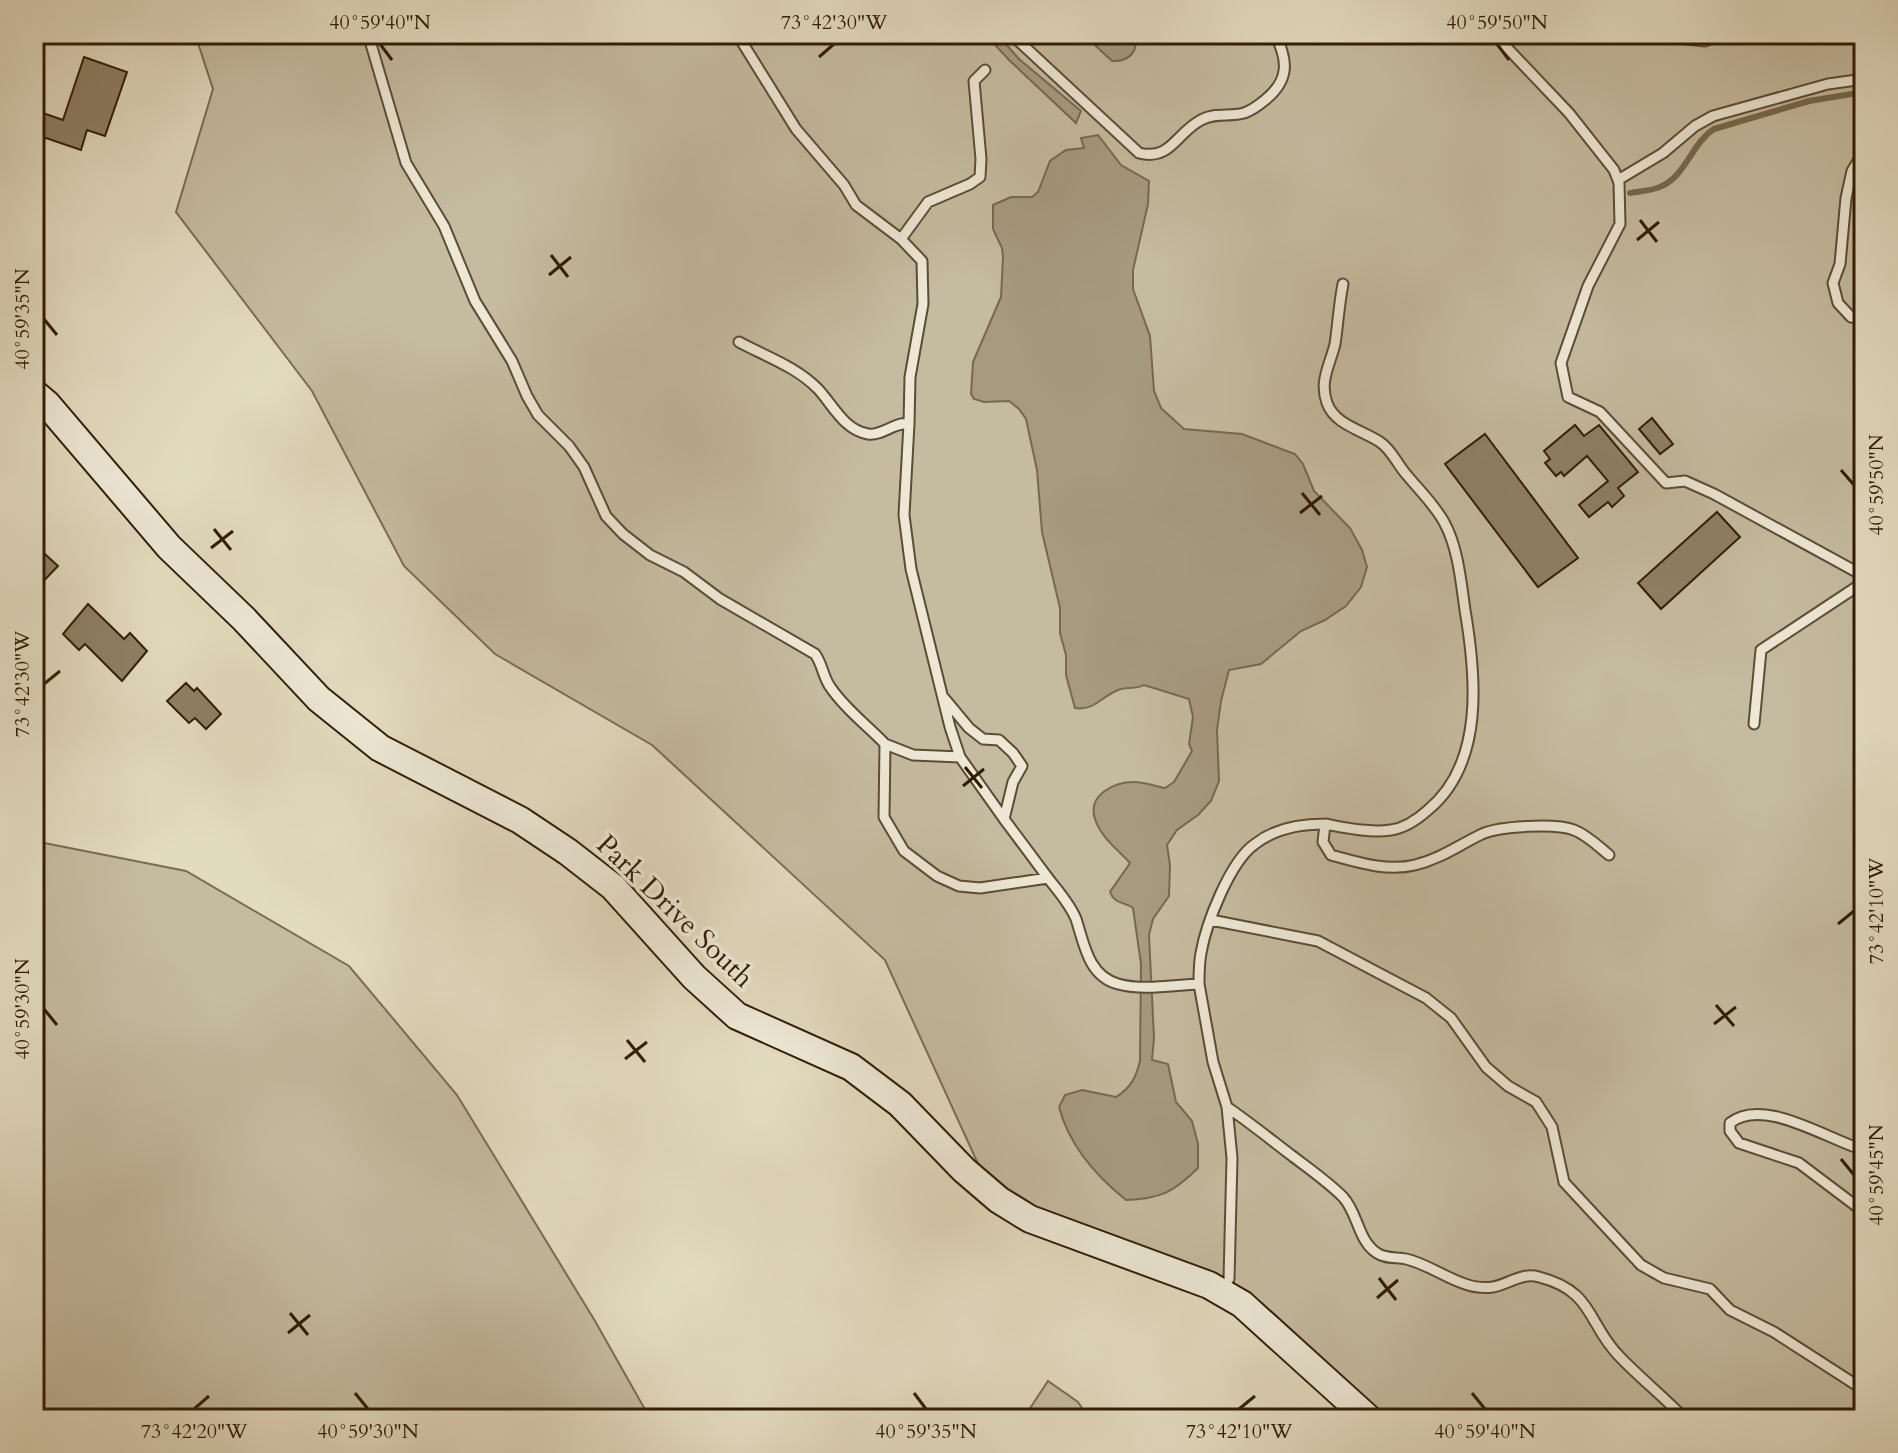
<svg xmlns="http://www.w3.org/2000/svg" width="1898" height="1453" viewBox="0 0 1898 1453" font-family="Cardo,serif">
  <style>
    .green { fill: #c5bba0; stroke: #7b6c52; stroke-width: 2 }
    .water { fill: #a69a80; stroke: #77684e; stroke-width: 2 }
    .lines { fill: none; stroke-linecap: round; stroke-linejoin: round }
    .stream { stroke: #77684e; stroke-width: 6 }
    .building { fill: #8e8065; stroke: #311d03; stroke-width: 2 }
    .lane-casing { stroke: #5e4c32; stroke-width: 13 }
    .secondary-casing { stroke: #311d03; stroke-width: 30 }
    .lane { stroke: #ede8d6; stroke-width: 9 }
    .secondary { stroke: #ede8d6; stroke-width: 26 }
    .ticks { fill: none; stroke: #311d03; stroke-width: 3 }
    .labels { text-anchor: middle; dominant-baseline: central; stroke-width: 7; stroke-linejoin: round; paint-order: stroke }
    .street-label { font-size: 28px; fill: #311d03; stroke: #ede8d6 }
    .neatline { fill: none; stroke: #311d03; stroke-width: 3 }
    .ticks-label { font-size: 20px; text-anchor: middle; fill: #311d03 }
  </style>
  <rect width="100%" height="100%" fill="#e3dbc0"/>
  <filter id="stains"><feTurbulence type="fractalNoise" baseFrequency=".0025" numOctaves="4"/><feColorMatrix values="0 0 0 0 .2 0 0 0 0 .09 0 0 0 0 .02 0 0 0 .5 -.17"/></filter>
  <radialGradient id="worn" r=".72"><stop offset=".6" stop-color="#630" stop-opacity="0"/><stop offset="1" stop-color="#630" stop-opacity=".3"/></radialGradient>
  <path class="green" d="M195 34H1864V1419H1378L1239 1291 1037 1215 979 1166 885 960 652 745 495 654 404 566 312 391 176 212 213 89Z
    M34 841 186 871 349 966 457 1095 595 1321 647 1413 653 1419H34Z
    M1048 1381 1078 1402 1089 1419H1023Z"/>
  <path class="water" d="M985 34H997L1019 59 1081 111 1076 123 1009 60Z
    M1083 34H1134C1140 51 1129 62 1112 61Z
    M1098 135 1121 165 1149 181 1148 204 1133 270V289L1150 336 1154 391 1161 408 1184 429 1242 434 1295 454 1303 464 1314 491 1350 528 1362 550 1367 567 1361 587 1346 606 1325 620 1301 631 1261 664 1229 670 1221 701 1217 730 1219 781 1211 801 1198 815 1177 830 1167 845 1170 865 1169 896 1153 919 1149 935 1154 1038 1152 1060 1168 1064 1176 1102 1192 1121 1198 1144V1168C1174 1192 1160 1199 1126 1200 1096 1176 1069 1145 1059 1107L1065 1095 1082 1090 1116 1097C1131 1088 1136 1077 1140 1061L1141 964 1133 908C1125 902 1114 904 1110 892L1130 863C1118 850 1100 836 1095 819 1087 795 1114 782 1134 782 1144 782 1155 786 1165 788L1174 782 1192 751 1189 744 1193 717 1189 699 1144 685C1135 690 1126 686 1118 690 1101 697 1094 711 1075 708L1066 675V655L1060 633V608L1042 532 1037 470 1026 419 1019 409 1009 401 984 402 974 399 971 394 973 362 1001 297 1003 257 1002 248 993 229V205L1011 197H1032L1038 192 1050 161 1066 150 1084 148 1081 138Z"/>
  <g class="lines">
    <path class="stream" d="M1630 193C1640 191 1653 191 1662 186 1686 175 1692 143 1714 129L1809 101 1864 92"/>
  </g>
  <path class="building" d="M84 57 127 72 105 136 87 130 81 150 34 134V110L63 120Z
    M1652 418 1673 444 1660 454 1639 429Z
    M1575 425 1584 436 1599 425 1638 472 1618 488 1624 496 1612 507 1608 502 1589 517 1579 505 1608 481 1587 456 1564 476 1561 472 1556 476 1545 463 1550 459 1544 451Z
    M1485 434 1578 558 1538 587 1445 464Z
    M1717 512 1740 537 1661 609 1638 583Z
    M34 544 58 566 34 591Z
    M88 604 124 639 130 633 147 651 122 681 85 644 79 650 63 634Z
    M186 683 194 691 197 688 221 714 206 729 195 718 189 723 167 701Z"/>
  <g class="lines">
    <g class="lane-casing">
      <path id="lane" d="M368 34 406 163 444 226 475 301 512 361 527 396 538 415 569 446 584 467 606 516 623 534 650 555 684 572 720 599 815 654C823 665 823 678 831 688 846 710 867 725 885 744L884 817 904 851 937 876 959 886 980 888 1048 878C1058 891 1070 904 1076 919 1084 943 1088 976 1118 984 1143 991 1173 985 1199 984 1199 974 1199 963 1201 953 1206 924 1230 861 1255 844 1274 829 1301 824 1325 824L1323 842 1331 855C1357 862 1387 872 1415 865 1440 859 1459 845 1482 834 1500 826 1556 823 1574 830 1587 835 1598 846 1609 855
        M737 34 796 129 844 185 856 205 901 239 928 202 970 184 980 177 981 159 974 81 985 70
        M1011 34 1139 153C1171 161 1176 133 1201 120 1215 112 1230 117 1244 113 1253 110 1259 105 1265 100 1290 80 1288 60 1275 34
        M1494 34 1569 113 1614 170 1619 183 1620 224 1588 286 1561 363 1568 397 1600 412 1666 483 1685 481 1714 494 1864 576
        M1548 34H1633
        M1642 34 1705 41 1722 34
        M1864 151 1852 171 1846 198 1840 264 1833 283 1838 303 1851 317 1864 319
        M1618 180 1663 153 1695 126 1713 116 1828 84 1864 79
        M739 342C765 356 797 367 818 389 833 405 844 430 868 434 883 436 895 421 909 424L910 377 923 304 922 261 901 239
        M944 698 969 728 983 739 999 740 1013 753 1022 766 1013 782 1004 819 1048 878
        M1754 724 1761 650 1864 582
        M885 744 913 755 960 757 950 727 911 569 904 515 909 424
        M960 757 1004 819
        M1325 824C1347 828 1369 833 1391 830 1405 828 1418 819 1428 810 1485 763 1476 675 1465 610 1461 582 1458 547 1444 522 1434 504 1419 490 1406 474 1397 464 1392 450 1380 442 1362 430 1335 425 1327 403 1319 381 1330 365 1335 344 1338 324 1339 304 1343 284
        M1211 920 1318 941 1426 998 1451 1018 1486 1067 1508 1086 1536 1102 1552 1127 1564 1182 1641 1265 1664 1278 1710 1289 1730 1310 1774 1332 1864 1390
        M1199 984 1213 1062 1227 1107 1232 1158 1229 1279
        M1227 1107C1249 1122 1270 1139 1291 1155 1308 1168 1327 1181 1343 1197 1358 1213 1358 1241 1377 1253 1385 1259 1397 1257 1406 1259 1434 1265 1462 1292 1493 1287 1509 1284 1522 1272 1539 1277 1594 1291 1587 1323 1619 1356 1640 1378 1664 1397 1685 1419
        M1864 1150C1828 1140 1763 1096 1730 1123V1131L1739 1143 1799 1163 1864 1212"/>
    </g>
    <g class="secondary-casing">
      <path id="secondary" d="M34 393 47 404 169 547 244 619 319 699 380 748 520 820 568 852 613 887 694 977 737 1016 851 1067 900 1104 964 1170 999 1200 1030 1219 1209 1285 1242 1304 1369 1419"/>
    </g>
    <use href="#lane" class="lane"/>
    <use href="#secondary" class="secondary"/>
  </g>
  <path class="ticks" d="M380 44 392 60M1497 44 1509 60M819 57 834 44M1640 220 1657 242M1637 240 1659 222M551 255 568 277M549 275 571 257M44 319 57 335M1841 470 1854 485M1302 493 1320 515M1300 513 1322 496M214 529 231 550M211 548 233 531M44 684 60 671M965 767 982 788M963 786 984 769M1838 924 1854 911M1716 1005 1734 1026M44 1009 57 1025M1714 1024 1736 1007M627 1040 645 1062M625 1059 647 1042M1841 1159 1854 1175M1379 1278 1396 1300M1377 1298 1398 1280M290 1313 308 1335M288 1333 310 1315M355 1393 368 1409M914 1393 926 1409M1472 1393 1485 1409M194 1409 209 1396M1239 1409 1255 1396"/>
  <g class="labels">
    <g class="street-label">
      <text transform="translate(675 911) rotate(44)">Park Drive South</text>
    </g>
  </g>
  <rect width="1898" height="1453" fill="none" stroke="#e3dbc0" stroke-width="88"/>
  <rect x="44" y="44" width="1810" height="1365" class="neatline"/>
  <g class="ticks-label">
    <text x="380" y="29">40°59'40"N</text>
    <text x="834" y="29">73°42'30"W</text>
    <text x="1497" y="29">40°59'50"N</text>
    <text transform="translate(22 319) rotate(-90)" y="7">40°59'35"N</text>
    <text transform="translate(1876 485) rotate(-90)" y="7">40°59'50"N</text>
    <text transform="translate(22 684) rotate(-90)" y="7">73°42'30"W</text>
    <text transform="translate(1876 911) rotate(-90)" y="7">73°42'10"W</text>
    <text transform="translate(22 1009) rotate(-90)" y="7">40°59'30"N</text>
    <text transform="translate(1876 1175) rotate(-90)" y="7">40°59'45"N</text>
    <text x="194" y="1438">73°42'20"W</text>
    <text x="368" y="1438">40°59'30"N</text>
    <text x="926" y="1438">40°59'35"N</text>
    <text x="1239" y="1438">73°42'10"W</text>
    <text x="1485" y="1438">40°59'40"N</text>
  </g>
  <rect width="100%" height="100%" filter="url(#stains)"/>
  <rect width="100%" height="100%" fill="url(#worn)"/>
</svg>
